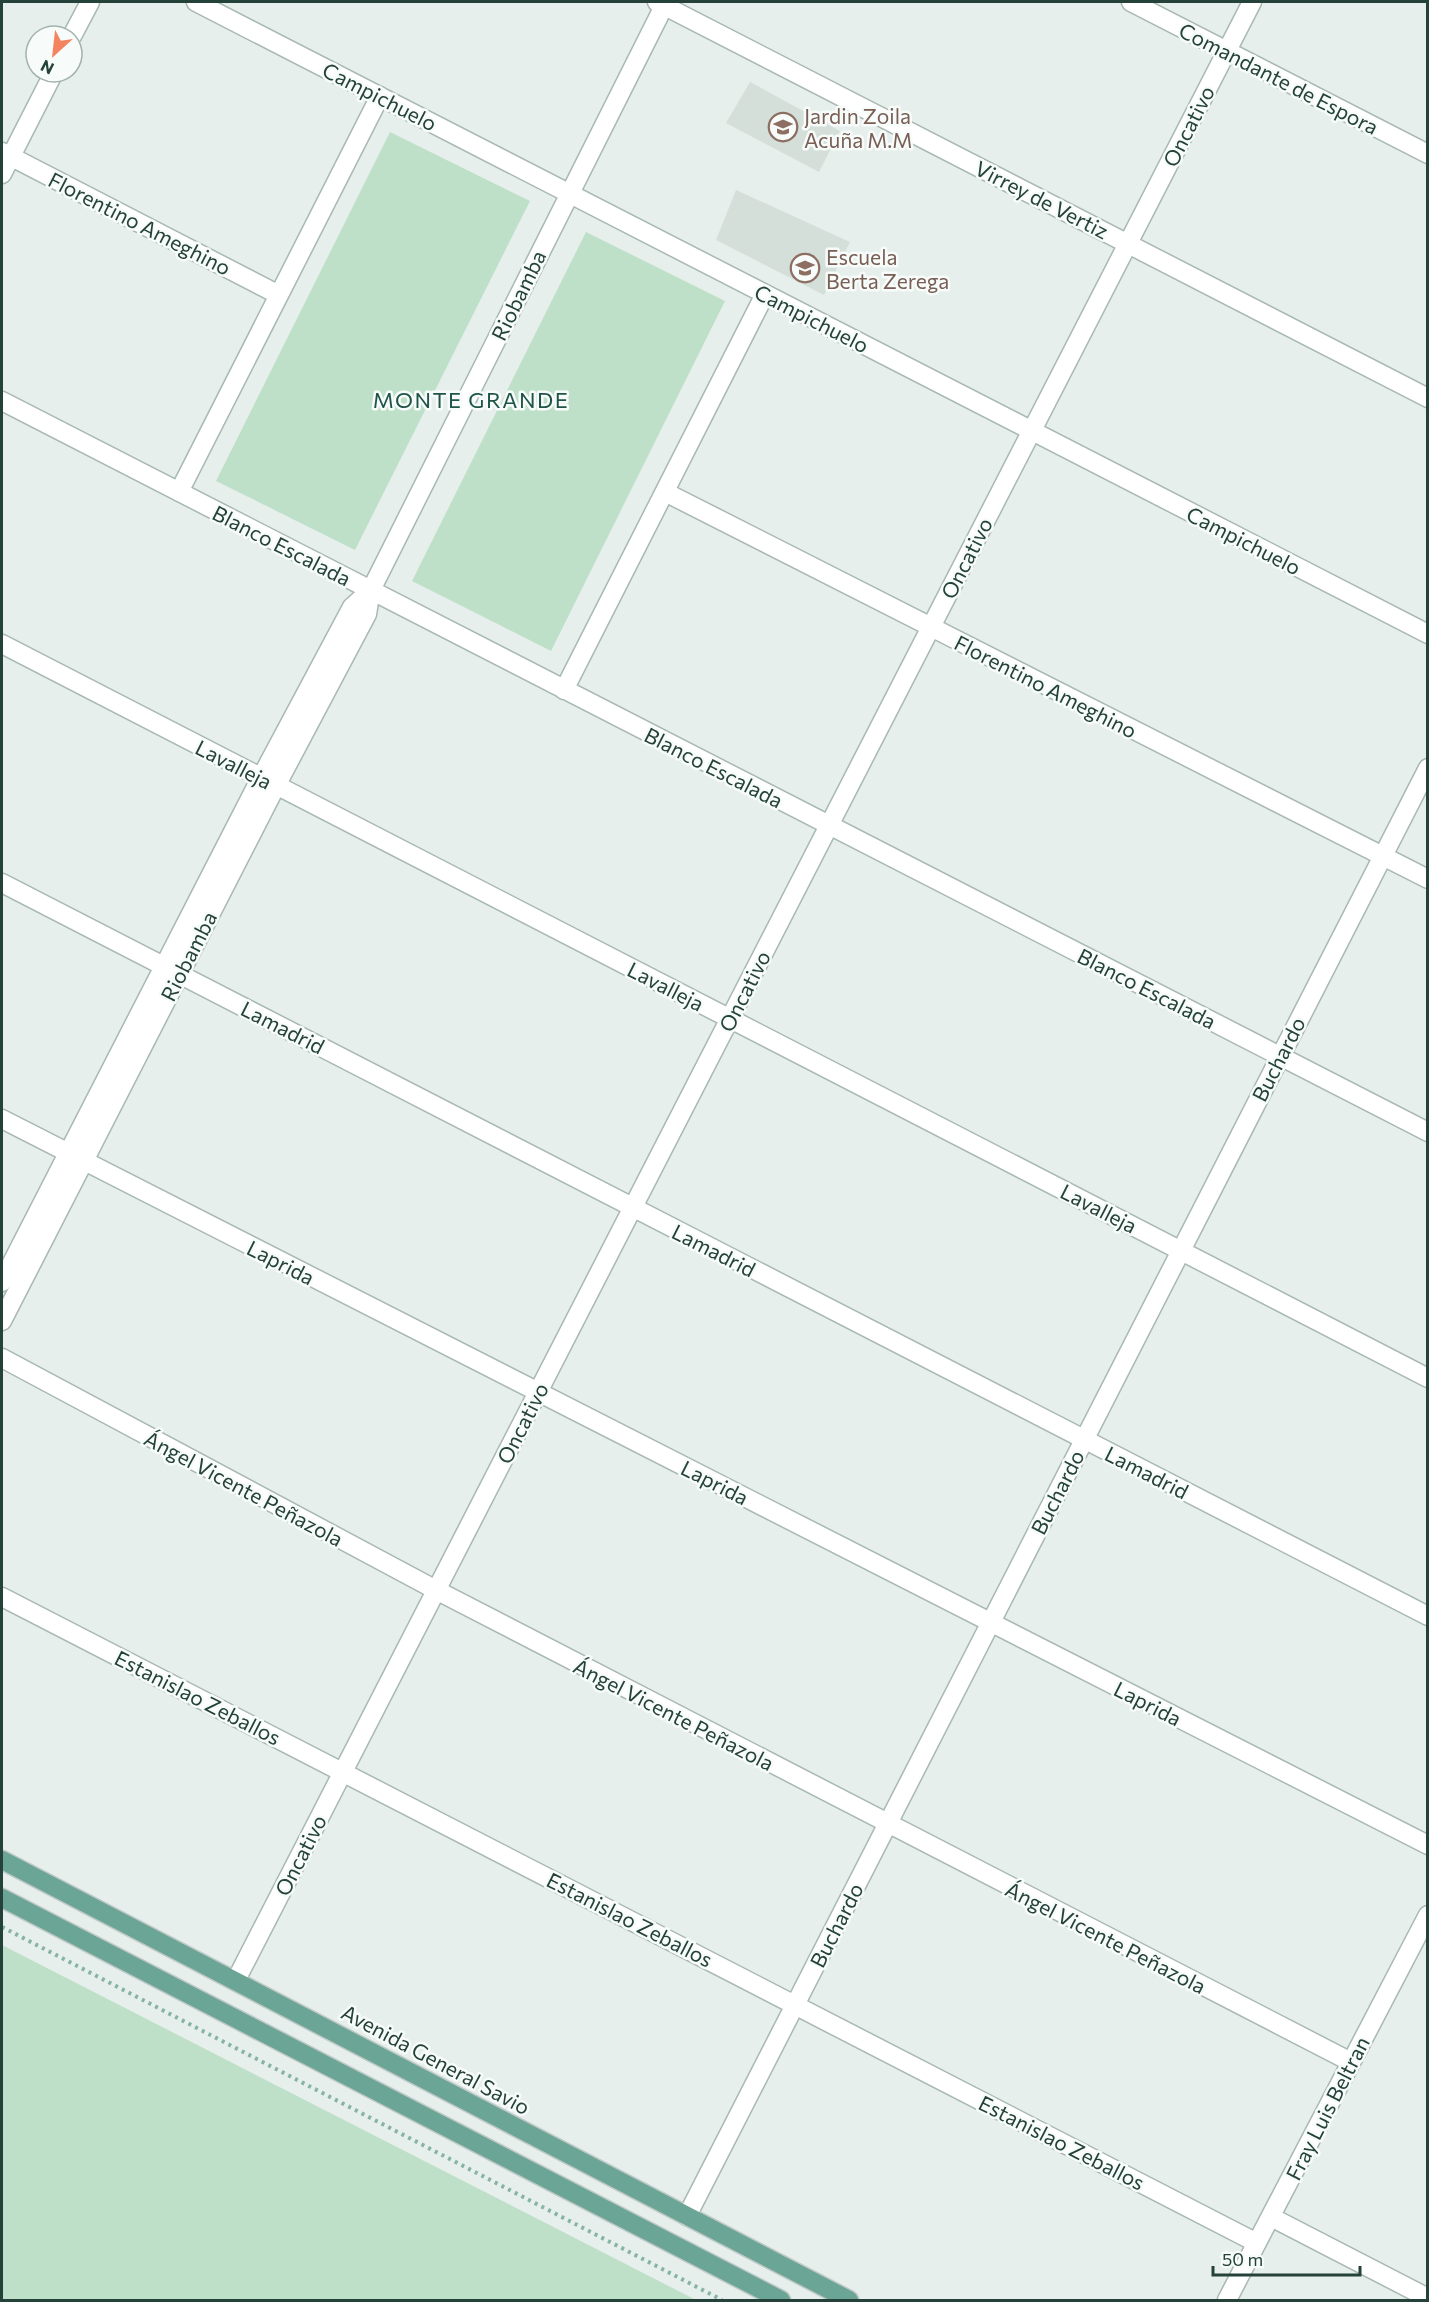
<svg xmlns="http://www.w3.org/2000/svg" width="1429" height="2302" viewBox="0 0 1429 2302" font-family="Commissioner,sans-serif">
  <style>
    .built { fill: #d4dfda }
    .green { fill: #bfe0c8 }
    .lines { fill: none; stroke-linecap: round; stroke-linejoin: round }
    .minor-casing { stroke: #a8b8b2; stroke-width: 21 }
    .major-casing { stroke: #c2cac8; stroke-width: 21 }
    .path { stroke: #86b3a5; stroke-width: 4; stroke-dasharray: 3 4.5; stroke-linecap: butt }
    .minor { stroke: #fff; stroke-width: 18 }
    .major { stroke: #6aa596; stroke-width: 18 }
    .labels { text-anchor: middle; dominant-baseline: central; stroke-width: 5; stroke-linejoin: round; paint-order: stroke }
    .street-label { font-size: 21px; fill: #24423a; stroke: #f7fbf9 }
    .education-label { font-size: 21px; fill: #785e54; stroke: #f7fbf9; text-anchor: start }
    .neighbourhood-label { font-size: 22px; letter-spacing: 1.5px; fill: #1f5548; stroke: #f7fbf9 }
  </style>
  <rect width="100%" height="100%" fill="#e6efeb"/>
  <path class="built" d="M750 82 840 131 819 172 726 123Z
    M736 190 850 242 824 295 716 240Z"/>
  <path class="green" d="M390 132 530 201 355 550 216 481Z
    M586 232 725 301 551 651 412 581Z
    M2 1945 696 2300H2Z"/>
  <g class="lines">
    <g class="minor-casing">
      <path id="minor" d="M196 2 1428 634
        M657 2 1428 398
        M1131 2 1428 154
        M72 36 90 2
        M2 152 279 295
        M2 174 54 72
        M2 401 1428 1132
        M179 492 380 96
        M665 492 1428 879
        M2 644 1428 1378
        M564 690 765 294
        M2 883 1428 1616
        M2 1119 1428 1845
        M2 1282 256 787 352 607 371 590
        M2 1321 276 786 367 614 371 590 666 2
        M2 1358 436 1590 1351 2062
        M2 1597 1257 2243
        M236 1980 1252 2
        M687 2216 1428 768
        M1271 2217 1428 2298
        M1227 2300 1428 1915"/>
    </g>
    <g class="major-casing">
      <path id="major" d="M2 1860 849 2300
        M2 1898 781 2300"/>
    </g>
    <path class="path" d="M2 1927 722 2300"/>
    <use href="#minor" class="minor"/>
    <use href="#major" class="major"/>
  </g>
  <defs>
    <g id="school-ring" transform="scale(1.5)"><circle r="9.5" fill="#f7fbf9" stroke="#8d6e63" stroke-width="1.5"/><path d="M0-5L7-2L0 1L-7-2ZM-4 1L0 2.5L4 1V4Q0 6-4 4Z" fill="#8d6e63"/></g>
  </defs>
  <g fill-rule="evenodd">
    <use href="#school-ring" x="783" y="127"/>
    <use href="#school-ring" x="805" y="268"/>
  </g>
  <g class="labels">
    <g class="street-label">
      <text transform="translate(1279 78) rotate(27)">Comandante de Espora</text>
      <text transform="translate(380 96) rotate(27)">Campichuelo</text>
      <text transform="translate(1188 126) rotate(-63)">Oncativo</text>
      <text transform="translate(1042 199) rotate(27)">Virrey de Vertiz</text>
      <text transform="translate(140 223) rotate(27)">Florentino Ameghino</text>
      <text transform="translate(518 295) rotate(-64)">Riobamba</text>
      <text transform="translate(812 318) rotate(27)">Campichuelo</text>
      <text transform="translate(1244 540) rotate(27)">Campichuelo</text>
      <text transform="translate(282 545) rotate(27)">Blanco Escalada</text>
      <text transform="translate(966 558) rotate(-63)">Oncativo</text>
      <text transform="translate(1046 686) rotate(27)">Florentino Ameghino</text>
      <text transform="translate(234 764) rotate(27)">Lavalleja</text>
      <text transform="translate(714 767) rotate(27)">Blanco Escalada</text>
      <text transform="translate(188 956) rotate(-63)">Riobamba</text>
      <text transform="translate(666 986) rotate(27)">Lavalleja</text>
      <text transform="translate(1147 988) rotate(27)">Blanco Escalada</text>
      <text transform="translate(744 991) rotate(-63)">Oncativo</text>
      <text transform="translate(283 1027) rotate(27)">Lamadrid</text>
      <text transform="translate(1278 1059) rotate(-63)">Buchardo</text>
      <text transform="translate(1099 1208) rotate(27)">Lavalleja</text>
      <text transform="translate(714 1250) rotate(27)">Lamadrid</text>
      <text transform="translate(281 1262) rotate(27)">Laprida</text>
      <text transform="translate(522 1423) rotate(-63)">Oncativo</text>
      <text transform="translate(1147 1472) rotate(27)">Lamadrid</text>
      <text transform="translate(715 1482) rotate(27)">Laprida</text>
      <text transform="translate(244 1488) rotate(28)">Ángel Vicente Peñazola</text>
      <text transform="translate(1057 1492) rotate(-63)">Buchardo</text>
      <text transform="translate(198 1697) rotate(27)">Estanislao Zeballos</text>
      <text transform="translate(1148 1703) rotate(27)">Laprida</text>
      <text transform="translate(674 1714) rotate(27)">Ángel Vicente Peñazola</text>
      <text transform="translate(300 1855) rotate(-63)">Oncativo</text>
      <text transform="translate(630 1919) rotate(27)">Estanislao Zeballos</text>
      <text transform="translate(836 1925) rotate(-63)">Buchardo</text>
      <text transform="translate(1106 1937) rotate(27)">Ángel Vicente Peñazola</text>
      <text transform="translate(436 2059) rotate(28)">Avenida General Savio</text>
      <text transform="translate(1327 2108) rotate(-63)">Fray Luis Beltran</text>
      <text transform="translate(1062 2142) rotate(27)">Estanislao Zeballos</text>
    </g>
    <g class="education-label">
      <text x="804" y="115">Jardin Zoila<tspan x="804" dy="24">Acuña M.M</tspan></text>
      <text x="826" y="256">Escuela<tspan x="826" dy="24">Berta Zerega</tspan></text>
    </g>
    <g class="neighbourhood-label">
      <text x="471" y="399">MONTE GRANDE</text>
    </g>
  </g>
  <rect width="1429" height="2302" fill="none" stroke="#24423a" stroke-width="6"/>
  <g transform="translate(54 54) rotate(207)"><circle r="28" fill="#f7fbf9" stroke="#a3b1ad" stroke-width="1.5"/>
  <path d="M0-4.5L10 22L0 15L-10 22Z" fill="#f4845f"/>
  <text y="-9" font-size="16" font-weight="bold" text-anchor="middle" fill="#24423a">N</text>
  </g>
  <path d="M1213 2266v9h147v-9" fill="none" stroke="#24423a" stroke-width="3"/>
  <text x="1222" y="2266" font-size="18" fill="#24423a" stroke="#f7fbf9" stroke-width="4.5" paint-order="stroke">50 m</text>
</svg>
